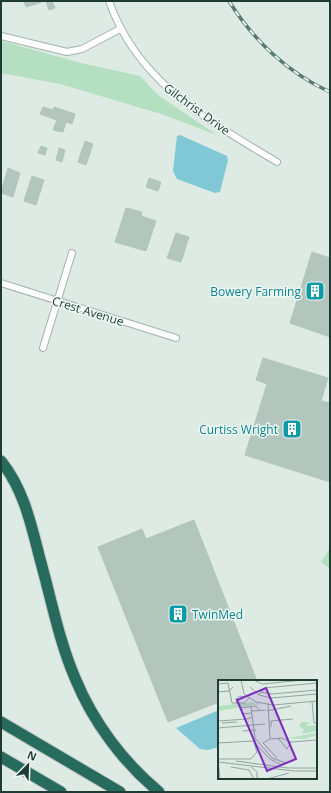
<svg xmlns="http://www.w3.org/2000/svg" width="331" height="793" viewBox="0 0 331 793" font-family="'Open Sans',sans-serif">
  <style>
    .green { fill: #b4dfc0 }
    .water { fill: #80c8d6 }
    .building { fill: #b3c6be; stroke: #b0c5bc }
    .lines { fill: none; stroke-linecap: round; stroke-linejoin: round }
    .minor-casing { stroke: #a1b3ac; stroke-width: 8 }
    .motorway-casing { stroke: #c0c8c6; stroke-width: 13 }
    .minor { stroke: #fff; stroke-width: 6 }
    .motorway { stroke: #276b5d; stroke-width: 11 }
    .rail-casing { stroke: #587870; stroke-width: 3.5 }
    .rail { stroke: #eef8f3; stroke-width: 2; stroke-dasharray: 6; stroke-linecap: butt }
    .labels { text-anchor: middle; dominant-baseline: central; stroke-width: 3; stroke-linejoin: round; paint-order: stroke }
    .street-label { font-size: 12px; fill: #1e3c34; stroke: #eef8f3 }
    .culture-label { font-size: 12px; fill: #0d838f; stroke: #eef8f3; text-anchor: end }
    .inset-road { fill: none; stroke: #91a59e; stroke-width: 1 }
    .view { fill: #7b2cbf; fill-opacity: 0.15; stroke: #7b2cbf; stroke-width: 2 }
    .inset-edge { fill: none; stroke: #1e3c34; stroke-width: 2 }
  </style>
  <rect width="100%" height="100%" fill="#deebe5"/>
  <path class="green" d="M1 41 81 63 140 76 158 95 217 135 161 114 60 84 1 73Z
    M330 548V569L321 562Z"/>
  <path class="water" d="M180 135 227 156 228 160 220 192 215 193 177 179 173 171 177 136Z
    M219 710V747L208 750 200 749 176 728Z"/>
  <path class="building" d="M24 1H41L42 2 26 7Z
    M46 1H52L55 8 49 10Z
    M43 107 53 110 54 107 75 114 72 124 66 122 63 132 53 130 57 120 40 114Z
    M85 141 93 144 86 165 78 162Z
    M41 146 47 148 45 155 38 153Z
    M59 148 65 150 62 162 56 160Z
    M8 168 20 173 13 197 1 193Z
    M32 176 44 180 36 205 24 201Z
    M149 178 161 182 158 191 146 187Z
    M126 208 142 212 141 216 156 221 146 251 115 242Z
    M176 233 189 237 181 262 167 258Z
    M312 252 330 258V337L290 323Z
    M263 358 328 378 321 401 330 403V482L245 455 267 384 256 380Z
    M194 520 257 681H219V702L168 722 98 547 142 529 146 539Z"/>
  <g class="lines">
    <g class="minor-casing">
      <path id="minor" d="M109 1C137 82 207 120 277 162
        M1 36 67 52 82 49 120 29
        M1 283 176 338
        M43 348 72 253"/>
    </g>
    <g class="motorway-casing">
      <path id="motorway" d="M1 461C24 490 31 524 40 559 51 598 59 641 75 678 93 722 123 762 159 792
        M1 722 120 792
        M1 757 61 792"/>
    </g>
    <use href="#minor" class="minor"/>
    <use href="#motorway" class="motorway"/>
    <g class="rail-casing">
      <path id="rail" d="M229 1C253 40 288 73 330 92"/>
    </g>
    <use href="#rail" class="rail"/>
  </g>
  <defs>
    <g id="building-square" transform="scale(1)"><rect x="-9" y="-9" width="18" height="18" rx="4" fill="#0f9aa8" stroke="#eef8f3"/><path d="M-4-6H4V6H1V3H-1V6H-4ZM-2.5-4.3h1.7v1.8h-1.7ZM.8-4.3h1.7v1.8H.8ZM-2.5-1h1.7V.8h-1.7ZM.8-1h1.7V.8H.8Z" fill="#fff"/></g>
  </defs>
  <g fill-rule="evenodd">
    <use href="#building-square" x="315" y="291"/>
    <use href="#building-square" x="292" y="429"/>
    <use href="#building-square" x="178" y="614"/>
  </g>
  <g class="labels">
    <g class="street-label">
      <text transform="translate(197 109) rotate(36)">Gilchrist Drive</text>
      <text transform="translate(88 311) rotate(17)">Crest Avenue</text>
    </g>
    <g class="culture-label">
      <text x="301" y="291">Bowery Farming</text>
      <text x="278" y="429">Curtiss Wright</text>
      <text x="192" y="614" text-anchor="start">TwinMed</text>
    </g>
  </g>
  <g transform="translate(218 680)">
    <rect width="99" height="99" fill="#deebe5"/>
    <path d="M34 22 43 24 0 31V26ZM84 42H91L88 46 99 45V51L83 54 86 50 81 45ZM99 53V55L86 59 69 58Z" fill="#b4dfc0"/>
    <path class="inset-road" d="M23 0 26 14 38 22 55 25 99 21M36 0 44 4 85 0M0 4 10 3 14 23H26L31 18M32 7 41 15 53 18 99 14M0 12 11 11 15 7M43 12 54 14 99 10M41 15 46 8 99 3M18 22 25 17 22 16 18 19 19 24M94 22 96 43H99M50 24 52 59 64 58 73 62 99 60M33 27 37 58 54 78 68 83M34 31 48 30M49 31 73 26M34 33 24 34 23 28 38 26 42 31M0 41 29 39 34 37M4 43 19 42M53 47V41L75 39M0 48 47 44M25 51 38 50M60 58 69 69 73 62M52 59 45 63 59 78M0 63 35 61 52 79 64 85M0 79H33L39 72 36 63M0 79 2 99M18 81 70 88H99M0 82 76 91H99M13 87 31 90 36 99M33 87 39 92V99M49 99 71 93"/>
    <path class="view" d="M48 8 78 79 49 91 19 20Z"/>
    <rect width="99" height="99" class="inset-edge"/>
  </g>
  <rect width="331" height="793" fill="none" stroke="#1e3c34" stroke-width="4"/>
  <g transform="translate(28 765) rotate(23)" stroke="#eef8f3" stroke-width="3" paint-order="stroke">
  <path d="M0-3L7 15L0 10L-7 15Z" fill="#1e3c34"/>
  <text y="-6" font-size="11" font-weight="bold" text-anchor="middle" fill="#1e3c34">N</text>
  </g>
</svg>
